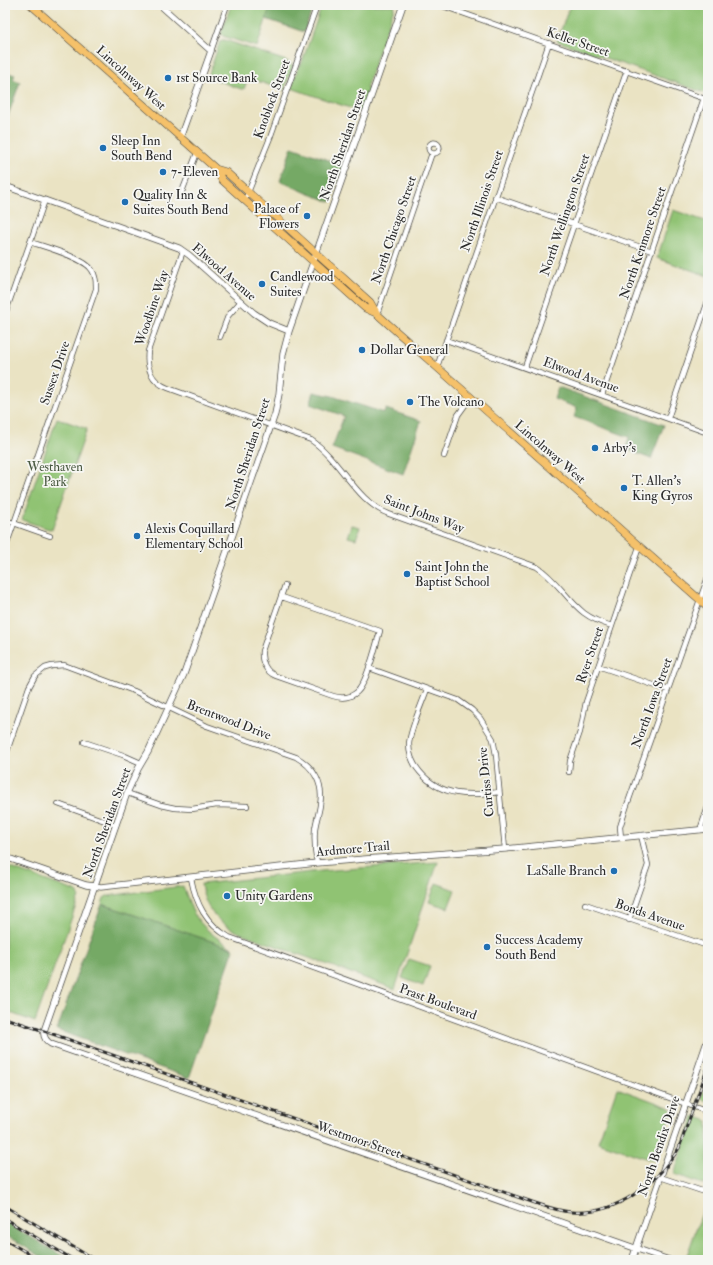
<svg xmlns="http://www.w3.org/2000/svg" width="713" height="1265" viewBox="0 0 713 1265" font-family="'IM FELL Double Pica',serif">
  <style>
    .green { fill: #90c373; stroke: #5e774f }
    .forest { fill: #74a965; stroke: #506a48 }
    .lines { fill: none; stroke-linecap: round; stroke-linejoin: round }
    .minor-casing { stroke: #484742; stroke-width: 6 }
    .tertiary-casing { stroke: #484742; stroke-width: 7 }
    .primary-casing { stroke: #484742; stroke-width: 8 }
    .minor { stroke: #fff; stroke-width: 4.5 }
    .tertiary { stroke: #fff; stroke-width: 5.5 }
    .primary { stroke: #f5c16b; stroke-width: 7 }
    .rail-casing { stroke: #2b2b2b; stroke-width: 3 }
    .rail { stroke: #f6f6f2; stroke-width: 1.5; stroke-dasharray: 4.5; stroke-linecap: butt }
    .poi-dot { fill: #1f6fb2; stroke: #f6f6f2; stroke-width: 1.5 }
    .labels { text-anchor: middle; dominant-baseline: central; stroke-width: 3.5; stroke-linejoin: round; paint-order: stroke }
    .street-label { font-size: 13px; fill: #2b2b2b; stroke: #f6f6f2 }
    .poi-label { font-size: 13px; fill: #2b2b2b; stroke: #f6f6f2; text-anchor: start }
    .park-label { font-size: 13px; fill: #495941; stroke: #f6f6f2 }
  </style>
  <rect width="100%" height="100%" fill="#f6f6f2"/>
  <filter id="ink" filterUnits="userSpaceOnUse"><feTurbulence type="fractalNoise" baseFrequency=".025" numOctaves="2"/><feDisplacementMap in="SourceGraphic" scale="8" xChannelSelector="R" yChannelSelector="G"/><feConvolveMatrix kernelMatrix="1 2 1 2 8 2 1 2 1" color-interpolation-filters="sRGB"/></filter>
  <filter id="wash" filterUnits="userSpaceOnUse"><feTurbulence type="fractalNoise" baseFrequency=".012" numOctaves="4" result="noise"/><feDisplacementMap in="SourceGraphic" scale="16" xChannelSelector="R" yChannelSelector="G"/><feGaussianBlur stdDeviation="0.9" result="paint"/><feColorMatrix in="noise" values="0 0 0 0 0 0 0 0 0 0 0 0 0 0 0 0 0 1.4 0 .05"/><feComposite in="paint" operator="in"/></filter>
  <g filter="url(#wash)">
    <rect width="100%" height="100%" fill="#eae3c3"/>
    <path class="green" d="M231 5H271L257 47 223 36 221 34Z
      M322 5H395L366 88 370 90 362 112 291 88 299 65H301Z
      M570 5H708V94L557 41Z
      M222 40H225L289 62 293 66 284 90 248 78 244 89H241L208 77 220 41Z
      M673 210 708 222V276L657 258Z
      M57 418 87 429 52 530 22 520Z
      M352 525 360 527 356 539 348 537Z
      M438 862 395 989 240 933C217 922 205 910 201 884L321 871Z
      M5 866 75 891 78 893 79 897 35 1022 5 1011Z
      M436 883 455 890 448 908 429 902Z
      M183 886C186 894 189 902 192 910 201 928 218 939 234 949L102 904 104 898 107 896Z
      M409 959 430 966 423 986 402 978Z
      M708 1077V1101L701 1099Z
      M617 1088 671 1108 672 1110 654 1161 598 1142Z
      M694 1116 708 1121V1186L674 1174Z
      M707 1199H708V1260H692L686 1258Z"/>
    <path class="forest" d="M271 5H314L304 32 266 19Z
      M5 72 15 75 13 79 20 82 5 124Z
      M292 147 343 165 331 202 307 193 280 181Z
      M558 387 664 425 651 459 626 449 629 437 574 417 577 408 554 399Z
      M314 392 332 396 384 413 386 409 421 421 403 474 332 448 344 416 310 404Z
      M102 904 234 949 189 1078 57 1030Z
      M5 1222 61 1255 69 1260H47L5 1235Z"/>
  </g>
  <g filter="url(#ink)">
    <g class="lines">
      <g class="minor-casing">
        <path id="minor" d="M440 5 708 100
          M211 51 227 5
          M428.5 148a5.5 5.5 0 1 1 11 0a5.5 5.5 0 1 1-11 0Z
          M180 197 197 153
          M495 197 652 251
          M245 200 270 138 317 5
          M183 251 148 351C146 367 151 382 168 388L311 440C340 459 356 502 389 514L537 567C556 579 566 599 584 613 592 619 602 623 612 626
          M5 314 45 200
          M377 314 432 153
          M220 337 228 316 241 301
          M446 340 708 433
          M437 367 549 43
          M525 367 627 70
          M602 395 704 98
          M668 418 708 301
          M444 456 458 415 471 397
          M5 520 50 536
          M5 549 96 289C96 282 96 276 92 270 85 258 45 247 30 242
          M282 597 380 631C376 645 367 683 357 692 350 698 342 699 333 696L276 676C266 672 261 662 262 651L285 585
          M598 666 668 690
          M369 668 458 700 472 710 480 718 493 739 496 755 505 849
          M427 689C422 704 410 729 409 744 409 755 413 764 420 772 441 797 469 796 499 792
          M84 742 123 755 141 763
          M5 757 29 687 35 676 45 668 52 666 64 665 134 691 207 726 296 757C314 767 324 784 320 805 319 813 316 821 315 829 314 841 315 852 317 863
          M569 772 570 761 580 732 586 702 639 547
          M127 793 161 805 175 808 192 809 217 805 247 806
          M58 804 116 825
          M700 830 708 807
          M621 838 620 827 626 808 708 577
          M191 878C196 904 206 924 229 937L708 1112
          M585 904 708 946
          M629 920 648 865 641 835
          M660 1177 708 1193"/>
      </g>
      <g class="tertiary-casing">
        <path id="tertiary" d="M160 5 211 51 180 138
          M403 5 289 331 283 354 279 394 275 414 184 674 148 752 138 769 127 793 44 1031C43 1037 46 1041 51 1044L669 1260
          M5 186 179 248 189 255 254 313 269 323 289 331
          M5 857 86 885 101 887 317 863 365 859 505 849 708 829
          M632 1260 708 1039"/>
      </g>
      <g class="primary-casing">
        <path id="primary" d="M31 5 216 169 222 180 365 308 376 313
          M216 169 226 172 370 302 377 314 396 331 708 607"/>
      </g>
      <use href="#minor" class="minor"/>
      <use href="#tertiary" class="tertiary"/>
      <use href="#primary" class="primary"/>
      <g class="rail-casing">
        <path id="rail" d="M5 1018 44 1031 535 1203C547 1207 559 1211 571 1212 615 1216 657 1184 679 1148L708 1067
          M5 1206 95 1260
          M5 1219 74 1260
          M5 1240 40 1260"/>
      </g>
      <use href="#rail" class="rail"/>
    </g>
  </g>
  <g class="poi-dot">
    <circle cx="168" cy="78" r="4"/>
    <circle cx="103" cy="148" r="4"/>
    <circle cx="163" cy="172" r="4"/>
    <circle cx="125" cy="202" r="4"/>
    <circle cx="307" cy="216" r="4"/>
    <circle cx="262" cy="284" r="4"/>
    <circle cx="362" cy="350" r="4"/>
    <circle cx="410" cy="402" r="4"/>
    <circle cx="595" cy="448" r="4"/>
    <circle cx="624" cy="488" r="4"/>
    <circle cx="137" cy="536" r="4"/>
    <circle cx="407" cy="574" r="4"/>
    <circle cx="614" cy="871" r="4"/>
    <circle cx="227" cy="896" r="4"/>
    <circle cx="487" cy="947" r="4"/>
  </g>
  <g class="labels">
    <g class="street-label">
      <text transform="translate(578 42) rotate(19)">Keller Street</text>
      <text transform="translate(131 78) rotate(42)">Lincolnway West</text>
      <text transform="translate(272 99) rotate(-70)">Knoblock Street</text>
      <text transform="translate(343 145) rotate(-71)">North Sheridan Street</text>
      <text transform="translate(482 201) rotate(-71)">North Illinois Street</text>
      <text transform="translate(565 215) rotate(-71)">North Wellington Street</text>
      <text transform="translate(394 230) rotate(-71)">North Chicago Street</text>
      <text transform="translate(643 243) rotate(-71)">North Kenmore Street</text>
      <text transform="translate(224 272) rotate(41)">Elwood Avenue</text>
      <text transform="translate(152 308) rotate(-71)">Woodbine Way</text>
      <text transform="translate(55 373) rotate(-71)">Sussex Drive</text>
      <text transform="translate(581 375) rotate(20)">Elwood Avenue</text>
      <text transform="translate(550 452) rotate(41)">Lincolnway West</text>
      <text transform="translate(248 454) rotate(-72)">North Sheridan Street</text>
      <text transform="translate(424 514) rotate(21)">Saint Johns Way</text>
      <text transform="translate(590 655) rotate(-71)">Ryer Street</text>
      <text transform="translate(652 703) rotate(-70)">North Iowa Street</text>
      <text transform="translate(229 720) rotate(21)">Brentwood Drive</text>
      <text transform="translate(486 782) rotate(-96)">Curtiss Drive</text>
      <text transform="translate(107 823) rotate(-70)">North Sheridan Street</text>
      <text transform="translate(353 849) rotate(-5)">Ardmore Trail</text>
      <text transform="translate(650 915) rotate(19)">Bonds Avenue</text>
      <text transform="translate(438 1002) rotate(20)">Prast Boulevard</text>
      <text transform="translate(359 1140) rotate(19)">Westmoor Street</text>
      <text transform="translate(659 1146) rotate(-71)">North Bendix Drive</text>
    </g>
    <g class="poi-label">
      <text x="176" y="78">1st Source Bank</text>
      <text x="111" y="141">Sleep Inn<tspan x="111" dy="15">South Bend</tspan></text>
      <text x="171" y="172">7-Eleven</text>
      <text x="133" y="195">Quality Inn &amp;<tspan x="133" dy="15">Suites South Bend</tspan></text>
      <text x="299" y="209" text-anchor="end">Palace of<tspan x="299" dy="15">Flowers</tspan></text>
      <text x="270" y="277">Candlewood<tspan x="270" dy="15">Suites</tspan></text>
      <text x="370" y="350">Dollar General</text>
      <text x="418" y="402">The Volcano</text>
      <text x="603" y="448">Arby's</text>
      <text x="632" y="481">T. Allen's<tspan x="632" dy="15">King Gyros</tspan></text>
      <text x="145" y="529">Alexis Coquillard<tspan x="145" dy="15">Elementary School</tspan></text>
      <text x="415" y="567">Saint John the<tspan x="415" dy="15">Baptist School</tspan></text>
      <text x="606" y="871" text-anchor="end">LaSalle Branch</text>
      <text x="235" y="896">Unity Gardens</text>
      <text x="495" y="940">Success Academy<tspan x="495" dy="15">South Bend</tspan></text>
    </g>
    <g class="park-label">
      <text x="55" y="467">Westhaven<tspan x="55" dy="15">Park</tspan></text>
    </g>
  </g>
  <rect width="713" height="1265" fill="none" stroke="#f6f6f2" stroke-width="20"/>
</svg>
